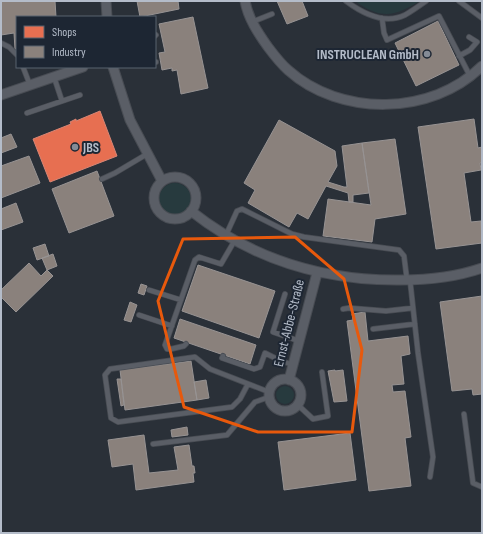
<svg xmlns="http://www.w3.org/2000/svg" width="483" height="534" viewBox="0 0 483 534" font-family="'Sofia Sans Condensed',sans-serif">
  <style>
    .green { fill: #273a3e }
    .shops { fill: #e76f51; stroke: #d88675 }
    .industry { fill: #8a817c; stroke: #979393 }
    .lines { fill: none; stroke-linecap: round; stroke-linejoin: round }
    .service-casing { stroke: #484c53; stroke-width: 6 }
    .minor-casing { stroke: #484c53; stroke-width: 11 }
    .service { stroke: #5a5e66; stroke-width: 4.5 }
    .minor { stroke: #5a5e66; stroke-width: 9 }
    .marked { fill: none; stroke: #e8590c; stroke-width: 3; stroke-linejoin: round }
    .poi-dot { fill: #848b96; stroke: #1d2633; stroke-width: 1.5 }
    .labels { text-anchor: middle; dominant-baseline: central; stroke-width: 4; stroke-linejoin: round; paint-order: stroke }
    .poi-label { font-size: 14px; font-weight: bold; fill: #b4bcc9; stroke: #1d2633; text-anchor: end }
    .street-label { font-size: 14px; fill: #b4bcc9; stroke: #1d2633 }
  </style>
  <rect width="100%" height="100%" fill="#2a3038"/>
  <path class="green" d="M355 1H420C406 9 392 18 375 12 368 10 361 5 355 1Z
    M159 199a16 16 0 1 1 32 0a16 16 0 1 1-32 0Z
    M276 395a9 9 0 1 1 18 0a9 9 0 1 1-18 0Z"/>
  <path class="shops" d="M100 111 117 156 50 182 33 139 71 124 70 122 76 119V121Z"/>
  <path class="industry" d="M1 1H55L56 17H17V49H15L14 33 1 35Z
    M137 1H178L179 9 140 17Z
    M277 1H302L308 16 287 24Z
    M193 17 208 88 181 94 177 70 172 71V68L162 70 159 53 165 52 159 24Z
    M438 21 459 65 416 86 395 43Z
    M474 119 478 148 482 147V163H480L481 170 464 173 471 222 481 221 482 243 436 249 418 127Z
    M279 120 335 151 337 166 328 182 344 187H347L342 146 362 143 369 193 353 195V202H349L348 193 326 186 308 219 297 213 289 227 248 203 255 190 244 183Z
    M11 134 17 147 1 153V138Z
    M395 139 406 214 375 219 372 242 323 236 328 199 371 205 362 143Z
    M29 156 40 183 1 198V166Z
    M97 171 114 216 69 233 52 189Z
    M16 203 23 222 1 230V209Z
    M45 244 49 256 37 260 33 248Z
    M53 254 57 266 47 270 42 258Z
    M29 263 41 276 47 270 53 276 16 312 1 297V290Z
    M198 265 275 291 259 338 182 311Z
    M141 284 147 286 144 295 138 293Z
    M482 296V394L473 395 472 389 452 391 440 302Z
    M130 302 137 305 131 322 124 320Z
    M365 312 368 341 408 336 410 354 401 356 404 384 392 385 393 392 405 391 411 437 405 438 411 486 369 491 347 321 353 320 352 314Z
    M180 319 256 345 250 364 174 338Z
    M191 361 197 400 125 410 120 370Z
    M335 370V371L343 370 347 401 334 402 328 371Z
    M117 379H121L124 405 121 406Z
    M206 380 209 398 197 400 194 382Z
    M187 427 188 435 172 437 171 430Z
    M350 433 356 480 284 490 278 442Z
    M144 435 149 473 178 470 174 447 189 445 192 466H194L195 473H193L194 482 136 490 133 464 112 467 108 440Z"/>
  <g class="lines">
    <g class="service-casing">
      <path id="service" d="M346 1C362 13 384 25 405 15 412 11 419 6 426 1
        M459 1 482 18
        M382 18 384 33 387 40 439 16 470 76
        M252 22 272 14
        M155 36 156 35
        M1 43 9 47 17 55
        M459 56 470 50 477 42 469 37
        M155 62H156
        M23 67 30 85
        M54 77 62 101
        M27 113 80 95
        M102 179 115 173 147 154
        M226 235 237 211 242 209 292 234 304 237 399 250 404 256 407 280
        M410 280 418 353 433 457 430 477
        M149 290 181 300
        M285 294 273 332 299 341
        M343 309 349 308 386 311 413 308
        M139 315 172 326
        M373 329 415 324
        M186 344 184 346 171 349H167L165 345 195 260 199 257 221 264 235 240
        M223 356 222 358 254 369 260 367 265 353 279 360 293 365
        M248 384 240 399 232 407 118 422 111 418 105 375 110 369 195 357 210 369 269 392
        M298 405 313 419 328 416 322 372
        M464 414 473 483 482 487
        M153 444 227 435 255 402 269 397"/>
    </g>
    <g class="minor-casing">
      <path id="minor" d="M106 1 107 17
        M245 1C248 18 258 33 268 47 274 55 280 63 288 70 340 117 432 116 482 66
        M113 67 130 120 162 181
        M1 95 83 67
        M154 198a21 21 0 1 1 42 0a21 21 0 1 1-42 0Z
        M191 211C253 260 322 281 401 280 428 280 456 277 482 268
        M269 395a16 16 0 1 1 32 0a16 16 0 1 1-32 0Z
        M289 380 317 273"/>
    </g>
    <use href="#service" class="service"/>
    <use href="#minor" class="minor"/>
  </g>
  <path class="marked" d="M295 237 344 279 362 350 352 432H258L184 407 158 301 183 239Z"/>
  <g class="poi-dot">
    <circle cx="427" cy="54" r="4"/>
    <circle cx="75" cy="147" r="4"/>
  </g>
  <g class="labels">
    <g class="poi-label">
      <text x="419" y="54">INSTRUCLEAN GmbH</text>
      <text x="83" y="147" text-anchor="start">JBS</text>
    </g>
    <g class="street-label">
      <text transform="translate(289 323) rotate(-76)">Ernst-Abbe-Straße</text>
    </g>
  </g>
  <rect width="483" height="534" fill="none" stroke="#b4bcc9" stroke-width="4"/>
  <rect x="16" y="16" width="140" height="52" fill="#1d2633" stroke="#59626f"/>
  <rect x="24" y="26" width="20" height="12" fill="#e76f51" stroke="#59626f"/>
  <text x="52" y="36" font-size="12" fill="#b4bcc9">Shops</text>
  <rect x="24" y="46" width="20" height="12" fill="#8a817c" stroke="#59626f"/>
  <text x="52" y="56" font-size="12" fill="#b4bcc9">Industry</text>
</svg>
